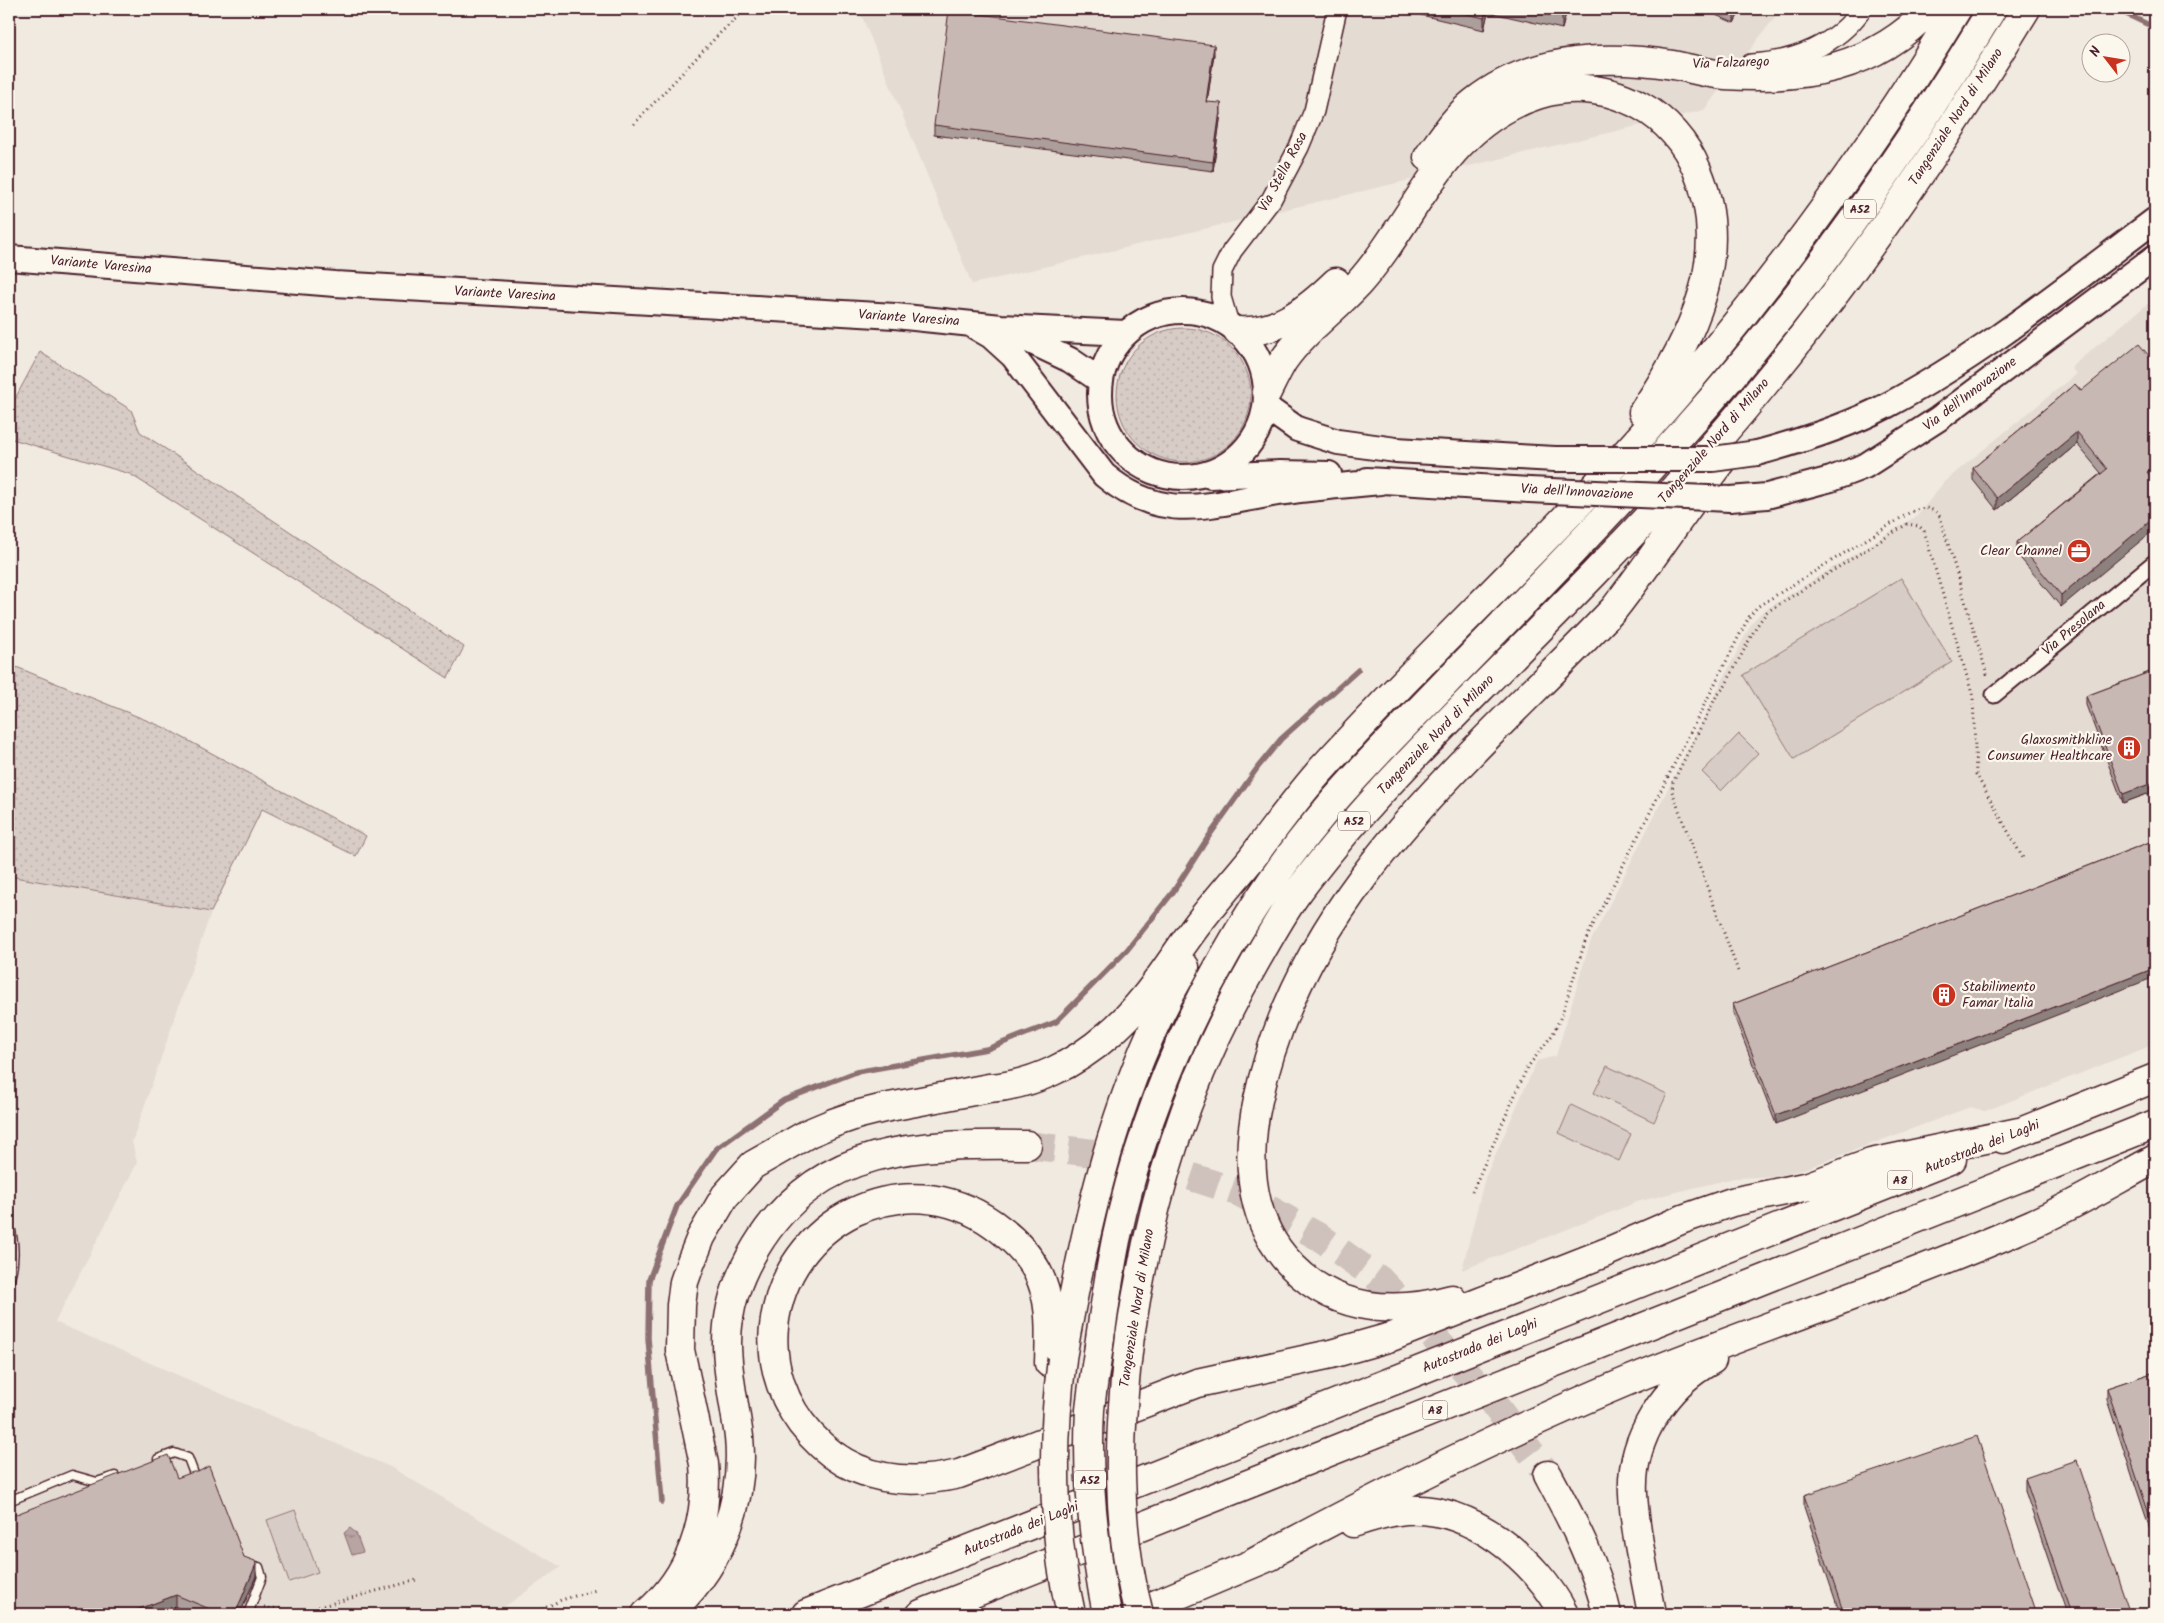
<svg xmlns="http://www.w3.org/2000/svg" width="2164" height="1623" viewBox="0 0 2164 1623" font-family="Kalam,sans-serif">
  <style>
    .built { fill: #e4dbd2 }
    .grass { fill: url(#grass-dots); stroke: #917678 }
    .pitch { fill: #d8ccc6; stroke: #917678 }
    .water { fill: url(#water-ripples); stroke: #8c6f72 }
    .lines { fill: none; stroke-linecap: round; stroke-linejoin: round }
    .stream { stroke: #8c6f72; stroke-width: 5.5 }
    .motorway-tunnel { stroke: #cfc1bc; stroke-width: 28; stroke-dasharray: 28 14; stroke-linecap: butt }
    .service-casing { stroke: #4a1f2b; stroke-width: 11 }
    .minor-casing { stroke: #4a1f2b; stroke-width: 19 }
    .tertiary-casing { stroke: #4a1f2b; stroke-width: 22 }
    .primary-casing { stroke: #4a1f2b; stroke-width: 28 }
    .motorway-casing { stroke: #4a1f2b; stroke-width: 31 }
    .path { stroke: #4a1f2b; stroke-width: 3; stroke-dasharray: 1 4; stroke-linecap: butt }
    .service { stroke: #fbf7ec; stroke-width: 8 }
    .minor { stroke: #fbf7ec; stroke-width: 15 }
    .tertiary { stroke: #fbf7ec; stroke-width: 19 }
    .primary { stroke: #fbf7ec; stroke-width: 24 }
    .motorway { stroke: #fbf7ec; stroke-width: 28 }
    .primary-bridge-casing { stroke: #4a1f2b; stroke-width: 28; stroke-linecap: butt }
    .motorway-bridge-casing { stroke: #4a1f2b; stroke-width: 31; stroke-linecap: butt }
    .primary-bridge { stroke: #fbf7ec; stroke-width: 24 }
    .motorway-bridge { stroke: #fbf7ec; stroke-width: 28 }
    .wall { fill: #ac9e9a; stroke: #4a1f2b }
    .shaded-wall { fill: #8c817d; stroke: #4a1f2b }
    .building { fill: #c8b8b3; stroke: #4a1f2b }
    .labels { text-anchor: middle; dominant-baseline: central; stroke-width: 4.5; stroke-linejoin: round; paint-order: stroke }
    .shield { fill: #fbf7ec; stroke: #7f6065; stroke-width: 1 }
    .shield-label { font-size: 12px; font-weight: bold; fill: #4a1f2b }
    .street-label { font-size: 14px; fill: #4a1f2b; stroke: #fbf7ec }
    .poi-label { font-size: 14px; fill: #4a1f2b; stroke: #fbf7ec; text-anchor: end }
  </style>
  <defs>
    <pattern id="grass-dots" width="8" height="8" patternUnits="userSpaceOnUse" patternTransform="scale(1.25)"><rect width="8" height="8" fill="#d8ccc6"/><path d="M2 2h.1M6 6h.1" fill="none" stroke="#bbafaa" stroke-width="1.8" stroke-linecap="round"/></pattern>
    <pattern id="water-ripples" width="26" height="14" patternUnits="userSpaceOnUse" patternTransform="scale(1.25)"><rect width="26" height="14" fill="#b8a4a2"/><path d="M2 4q2-2 4 0t4 0M15 11q2-2 4 0t4 0" fill="none" stroke="#988584"/></pattern>
  </defs>
  <rect width="100%" height="100%" fill="#f0eae0"/>
  <filter id="ink" filterUnits="userSpaceOnUse"><feTurbulence type="fractalNoise" baseFrequency=".02" numOctaves="2"/><feDisplacementMap in="SourceGraphic" scale="10" xChannelSelector="R" yChannelSelector="G"/><feConvolveMatrix kernelMatrix="1 2 1 2 8 2 1 2 1" color-interpolation-filters="sRGB"/></filter>
  <g filter="url(#ink)">
    <path class="built" d="M859 9H1781L1704 110 972 284Z
      M2155 298V1044L1985 1111 1970 1107 1804 1169 1779 1176 1734 1178 1640 1201 1462 1270 1485 1178 1537 1061 1556 1056 1590 943 1752 622 1763 611 1918 515 1944 482 2076 374 2071 367Z
      M9 876 211 912 132 1142 137 1163 55 1322 390 1467 561 1567 494 1614H9Z"/>
    <path class="grass" d="M1117 395a67 67 0 1 1 134 0a67 67 0 1 1-134 0Z
      M40 352 131 410 140 432 464 647 448 678 130 474 9 438V410Z
      M9 664 163 727 366 836 356 856 262 809 211 912 9 876Z"/>
    <path class="pitch" d="M1901 578 1952 662 1794 759 1743 675Z
      M1739 734 1758 753 1721 791 1702 772Z
      M1607 1066 1667 1094 1654 1122 1594 1093Z
      M1571 1105 1631 1134 1619 1161 1559 1133Z
      M295 1510 318 1572 289 1582 267 1520Z"/>
    <path class="water" d="M350 1528 356 1533 363 1552 352 1555 344 1533Z"/>
    <g class="lines">
      <path class="stream" d="M2116 9 2147 24 2155 25
        M662 1502 648 1338 649 1280 677 1206 716 1149 784 1100 856 1072 987 1049 1056 1022 1127 950 1173 892 1209 836 1258 767 1281 739 1358 670"/>
      <path class="motorway-tunnel" d="M1027 1145 1135 1158 1240 1193 1321 1238 1380 1280 1426 1329 1487 1395 1548 1475"/>
      <g class="service-casing">
        <path id="service" d="M9 1224C15 1243 15 1263 9 1282
          M158 1459 174 1453 188 1458 196 1479
          M9 1501 72 1475 97 1482 115 1476
          M248 1614 262 1577 259 1567"/>
      </g>
      <g class="minor-casing">
        <path id="minor" d="M1994 695 2155 562"/>
      </g>
      <g class="tertiary-casing">
        <path id="tertiary" d="M1751 64C1794 62 1837 45 1862 9
          M1229 324 1221 297 1222 271 1232 251 1271 200 1299 147 1314 111 1337 9"/>
      </g>
      <g class="primary-casing">
        <path id="primary" d="M9 258 335 284 895 316 1001 327 1126 333
          M1100 394a83 83 0 1 1 166 0a83 83 0 1 1-166 0Z
          M972 325 991 336 1013 356 1104 475C1163 525 1210 504 1278 493 1313 488 1347 485 1381 482
          M1009 331 1070 360 1101 381
          M1266 407 1297 429 1338 442 1396 450 1555 459
          M1757 453C1801 441 1846 427 1886 406 1983 355 2068 285 2155 220
          M1210 476 1280 473 1329 474
          M1367 480 1529 490
          M1730 499 1767 496 1831 479 1865 466 1938 419 2155 257"/>
      </g>
      <g class="motorway-casing">
        <path id="motorway" d="M1428 157C1442 138 1456 116 1474 102 1531 57 1604 54 1673 65 1690 68 1708 74 1725 75 1804 80 1874 69 1930 9
          M1238 331C1278 334 1309 308 1336 282
          M1267 392C1272 382 1277 371 1283 361 1303 332 1334 310 1358 284 1418 217 1442 126 1537 95 1573 84 1608 88 1641 106 1666 120 1686 143 1697 170 1734 255 1691 341 1643 412
          M2003 1139 2155 1078
          M1452 1299C1390 1316 1328 1310 1284 1257 1248 1214 1246 1153 1258 1100 1303 888 1473 758 1614 609 1653 559 1687 505 1727 455
          M1130 1336C1151 1197 1186 1081 1257 959 1269 938 1281 916 1295 896 1350 821 1415 755 1480 689 1557 612 1634 535 1706 453 1827 316 1931 165 2026 9
          M1099 1346C1104 1310 1109 1275 1116 1240 1137 1141 1174 1045 1224 957 1253 905 1288 855 1327 809 1366 763 1409 721 1451 677 1529 597 1607 517 1682 433 1799 303 1902 159 1992 9
          M1062 1358C1085 1225 1116 1085 1185 967
          M1049 1363C1050 1332 1052 1299 1037 1271 1027 1252 1010 1236 993 1224 904 1161 785 1220 774 1327 770 1366 784 1406 811 1435 851 1479 903 1487 959 1474L1197 1383 1331 1354 1391 1337 1607 1252 1683 1219 1732 1202 1809 1186 1871 1163 2019 1132
          M1548 1475C1572 1520 1596 1564 1607 1614
          M1353 1523C1370 1517 1387 1512 1405 1510 1470 1505 1536 1559 1564 1614
          M1255 1562C1377 1496 1501 1434 1630 1380 1763 1326 1900 1282 2032 1224 2075 1205 2114 1181 2155 1159
          M677 1605C722 1561 745 1500 739 1437 735 1406 727 1375 727 1343 727 1307 738 1277 756 1247 819 1143 919 1144 1027 1145
          M646 1614C691 1576 709 1521 704 1464L680 1350 681 1305 684 1282 691 1262 701 1237 725 1196 753 1165 809 1133 833 1123 856 1115 884 1108 989 1088C1033 1085 1075 1064 1108 1035 1147 1003 1170 960 1200 921 1217 899 1235 879 1252 858 1274 828 1296 799 1320 771 1424 656 1539 551 1642 435 1759 303 1865 160 1957 9
          M806 1614 1952 1159
          M921 1614 2155 1124
          M1133 1614 1271 1556
          M1652 1614C1645 1574 1635 1534 1633 1494 1630 1439 1665 1385 1712 1360"/>
      </g>
      <path class="path" d="M634 124 721 32 747 9
        M1738 971 1672 791 1673 782 1716 697 1725 686 1756 627 1767 612 1907 524 1919 526 1924 531 1973 697 1976 774 2024 860
        M1472 1192 1527 1068 1553 1034 1562 1014 1586 939 1740 634 1749 617 1757 607 1909 513C1922 507 1931 505 1940 517L1988 678
        M264 1607 296 1611 308 1610 416 1580
        M533 1614 561 1600 596 1590"/>
      <use href="#service" class="service"/>
      <use href="#minor" class="minor"/>
      <use href="#tertiary" class="tertiary"/>
      <use href="#primary" class="primary"/>
      <use href="#motorway" class="motorway"/>
      <g class="primary-bridge-casing">
        <path id="primary-bridge" d="M1555 459H1713L1757 453
          M1529 490 1730 499"/>
      </g>
      <g class="motorway-bridge-casing">
        <path id="motorway-bridge" d="M1130 1336C1118 1430 1115 1522 1139 1614
          M1099 1346C1096 1367 1092 1388 1090 1410 1086 1479 1094 1547 1107 1614
          M1062 1359C1051 1444 1052 1530 1071 1614"/>
      </g>
      <use href="#primary-bridge" class="primary-bridge"/>
      <use href="#motorway-bridge" class="motorway-bridge"/>
    </g>
    <path class="wall" d="M1404 9H1567L1562 29 1488 12 1484 30 1404 11Z
      M1702 9H1741L1734 23Z
      M1214 54 1207 102 1221 113 1213 171 934 135V125Z
      M2075 384 2155 476 2152 479 2061 607 2017 554V542L2101 473 2077 444 1997 510 1973 480V468Z
      M2155 670V791L2123 803 2086 705V696Z
      M2155 840 1776 1124 1733 1013V1004Z
      M2155 1372V1544L2107 1400V1388Z
      M177 1478 244 1557 256 1576 240 1614H193L176 1607 157 1614H9Z
      M2025 1478 2130 1614H2067L2025 1491Z
      M1804 1495 2037 1614H1840L1804 1507Z"/>
    <path class="shaded-wall" d="M1486 9H1488V12L1484 30V18Z
      M1564 9H1567L1562 29V16Z
      M1737 9H1741L1734 23V14Z
      M1214 45V54L1206 111V102Z
      M1221 103V113L1213 171V162Z
      M2077 432V444L1997 510V498Z
      M2155 464V476L2147 483V472Z
      M2155 517V529L2061 607V595Z
      M2155 782V791L2123 803V794Z
      M2155 968V977L1776 1124V1115Z
      M256 1564V1576L240 1614H235Z
      M176 1595V1607L157 1614H126Z"/>
    <path class="building" d="M1446 9H1486L1484 18Z
      M1529 9H1564L1562 16Z
      M1723 9H1737L1734 14Z
      M949 10 1214 45 1206 102 1221 103 1213 162 934 125Z
      M2139 344 2155 363V464L2147 472 2155 482V517L2061 595 2017 542 2107 469 2077 432 1997 498 1973 468 2075 384 2081 391Z
      M2155 670V782L2123 794 2086 696Z
      M2155 840V968L1776 1115 1733 1004Z
      M2155 1372V1532L2107 1388Z
      M1977 1436 2037 1614H1844L1804 1495Z
      M168 1455 177 1478 193 1472H198L209 1466 244 1557 255 1561 256 1564 235 1614H222L176 1595 126 1614H9V1517Z
      M2077 1460 2130 1614H2071L2025 1478Z"/>
  </g>
  <defs>
    <g id="office-disc" transform="scale(1.25)"><circle r="9.5" fill="#c8321e" stroke="#fbf7ec"/><path d="M-6-3h4V-5.5h4V-3h4V5H-6ZM-1-4.5V-3h2v-1.5ZM-6 0V1H6V0Z" fill="#fff"/></g>
    <g id="building-disc" transform="scale(1.25)"><circle r="9.5" fill="#c8321e" stroke="#fbf7ec"/><path d="M-4-6H4V6H1V3H-1V6H-4ZM-2.5-4.3h1.7v1.8h-1.7ZM.8-4.3h1.7v1.8H.8ZM-2.5-1h1.7V.8h-1.7ZM.8-1h1.7V.8H.8Z" fill="#fff"/></g>
  </defs>
  <g fill-rule="evenodd">
    <use href="#office-disc" x="2079" y="551"/>
    <use href="#building-disc" x="2129" y="748"/>
    <use href="#building-disc" x="1944" y="995"/>
  </g>
  <g class="labels">
    <g class="shield">
      <rect x="1844" y="199.5" width="32" height="19" rx="4"/>
      <rect x="1338" y="811.5" width="32" height="19" rx="4"/>
      <rect x="1887.5" y="1170.5" width="25" height="19" rx="4"/>
      <rect x="1422.5" y="1400.5" width="25" height="19" rx="4"/>
      <rect x="1074" y="1470.5" width="32" height="19" rx="4"/>
    </g>
    <g class="shield-label">
      <text x="1860" y="209">A52</text>
      <text x="1354" y="821">A52</text>
      <text x="1900" y="1180">A8</text>
      <text x="1435" y="1410">A8</text>
      <text x="1090" y="1480">A52</text>
    </g>
    <g class="street-label">
      <text transform="translate(1731 63) rotate(-2)">Via Falzarego</text>
      <text transform="translate(1956 117) rotate(-57)">Tangenziale Nord di Milano</text>
      <text transform="translate(1283 172) rotate(-62)">Via Stella Rosa</text>
      <text transform="translate(101 265) rotate(5)">Variante Varesina</text>
      <text transform="translate(505 294) rotate(3)">Variante Varesina</text>
      <text transform="translate(909 318) rotate(4)">Variante Varesina</text>
      <text transform="translate(1970 394) rotate(-37)">Via dell'Innovazione</text>
      <text transform="translate(1714 441) rotate(-49)">Tangenziale Nord di Milano</text>
      <text transform="translate(1577 492) rotate(3)">Via dell'Innovazione</text>
      <text transform="translate(2074 628) rotate(-40)">Via Presolana</text>
      <text transform="translate(1436 735) rotate(-46)">Tangenziale Nord di Milano</text>
      <text transform="translate(1982 1147) rotate(-22)">Autostrada dei Laghi</text>
      <text transform="translate(1137 1308) rotate(-81)">Tangenziale Nord di Milano</text>
      <text transform="translate(1480 1346) rotate(-22)">Autostrada dei Laghi</text>
      <text transform="translate(1021 1529) rotate(-22)">Autostrada dei Laghi</text>
    </g>
    <g class="poi-label">
      <text x="2062" y="551">Clear Channel</text>
      <text x="2112" y="740">Glaxosmithkline<tspan x="2112" dy="16">Consumer Healthcare</tspan></text>
      <text x="1962" y="987" text-anchor="start">Stabilimento<tspan x="1962" dy="16">Famar Italia</tspan></text>
    </g>
  </g>
  <rect width="2164" height="1623" fill="none" stroke="#fbf7ec" stroke-width="30"/>
  <rect x="15" y="15" width="2134" height="1593" fill="none" stroke="#4a1f2b" stroke-width="2" filter="url(#ink)"/>
  <g transform="translate(2106 58) rotate(301)"><circle r="24" fill="#fbf7ec" stroke="#b4a19f"/>
  <path d="M0-4L9 19L0 12L-9 19Z" fill="#c8321e"/>
  <text y="-8" font-size="14" font-weight="bold" text-anchor="middle" fill="#4a1f2b">N</text>
  </g>
</svg>
